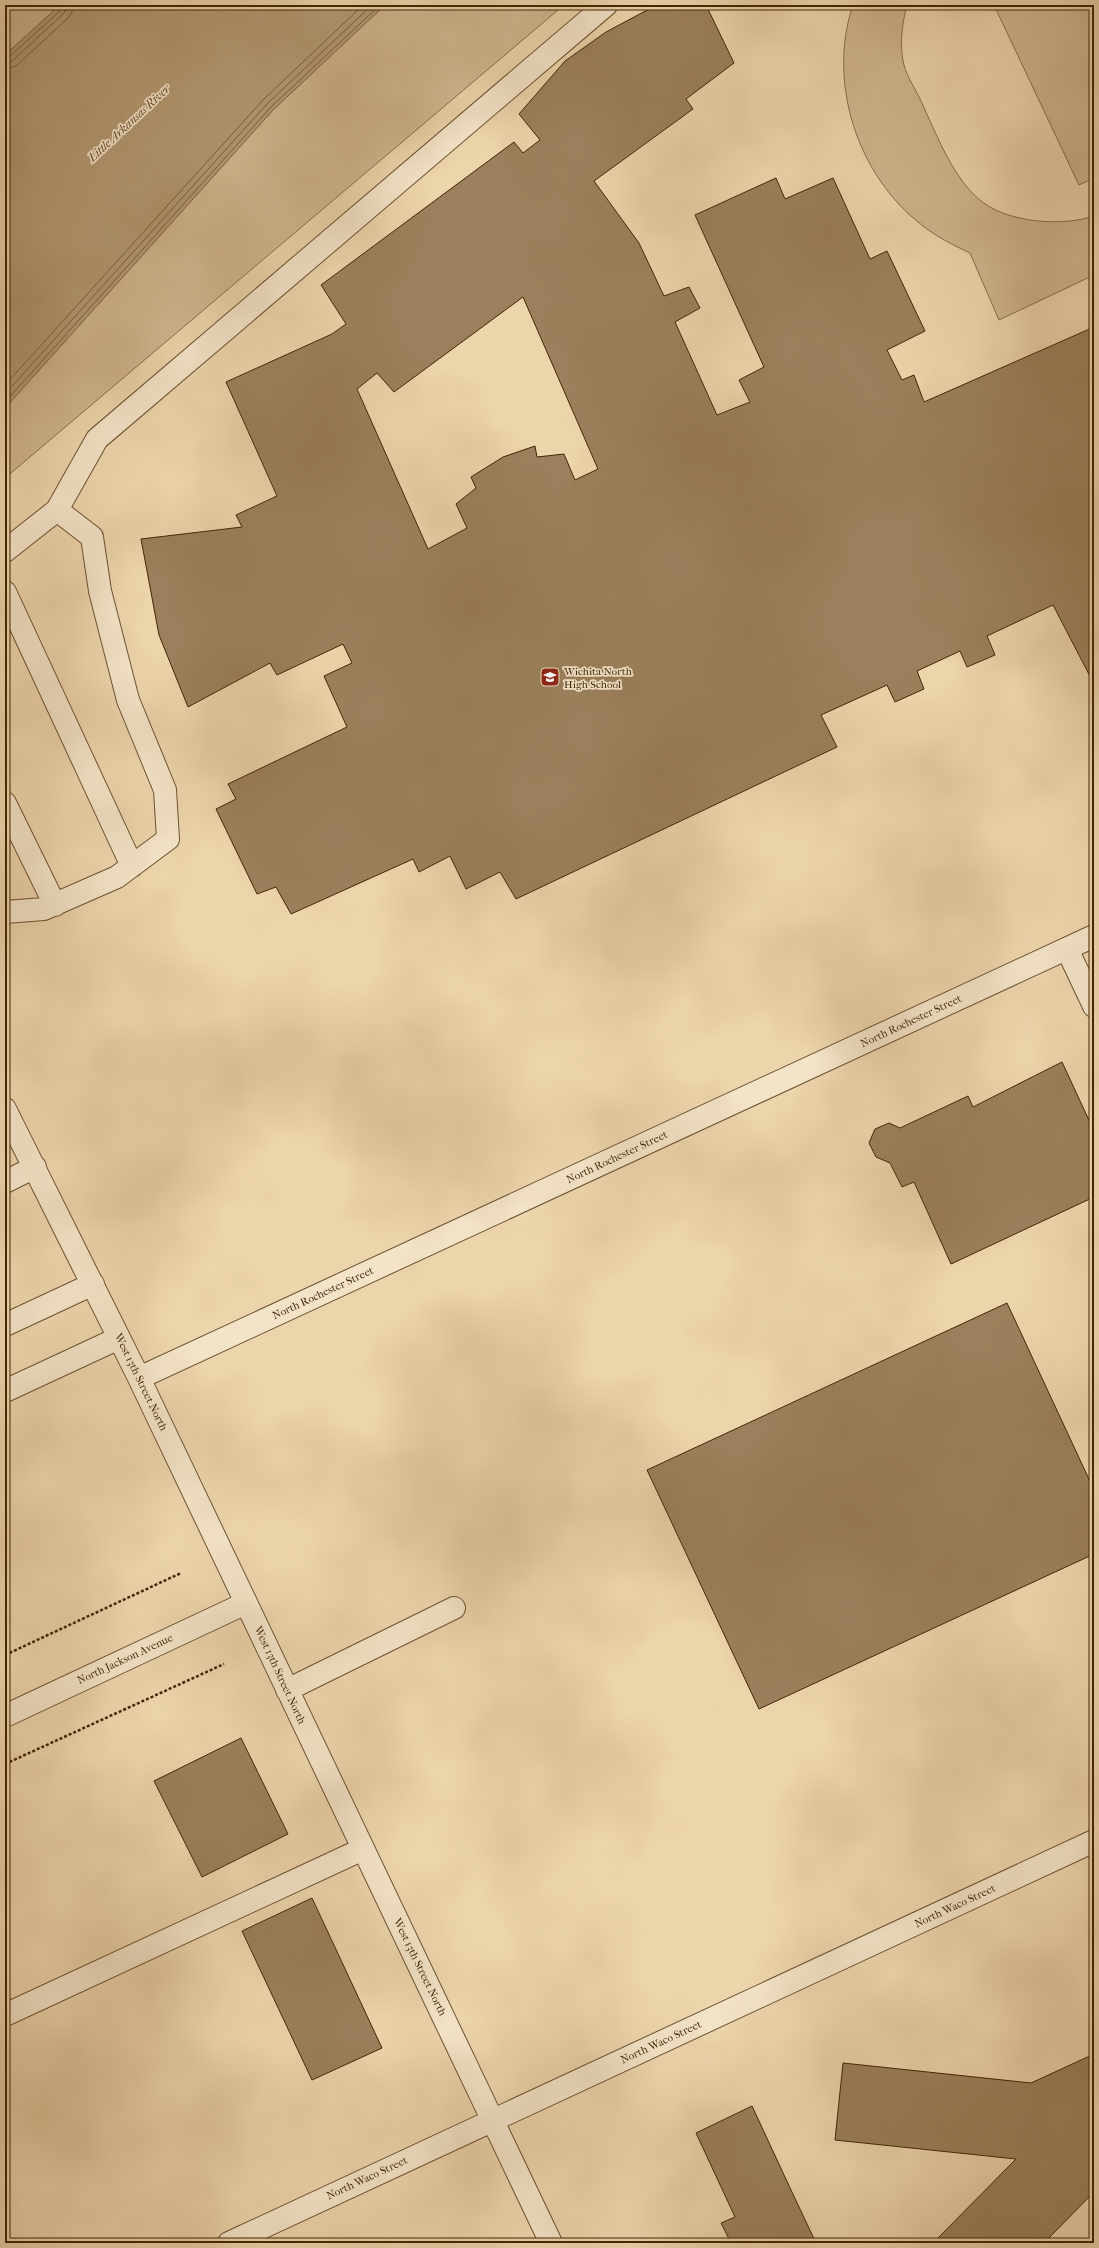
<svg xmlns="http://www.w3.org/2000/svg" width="1099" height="2248" viewBox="0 0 1099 2248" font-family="'IM FELL French Canon',serif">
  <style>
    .green { fill: #cfb68f; stroke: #886e4b }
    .water { fill: #b29973; stroke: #856b48 }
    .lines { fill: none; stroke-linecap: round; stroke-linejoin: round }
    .shore { stroke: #7a603d; stroke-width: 1 }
    .building { fill: #9a805c; stroke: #412607; fill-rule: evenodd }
    .minor-casing { stroke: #6c5230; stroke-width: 24 }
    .path { stroke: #412607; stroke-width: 2.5; stroke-dasharray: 3 2; stroke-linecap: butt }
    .minor { stroke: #f3e3c8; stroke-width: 22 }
    .labels { text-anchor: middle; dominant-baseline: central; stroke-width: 3.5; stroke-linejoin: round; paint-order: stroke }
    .poi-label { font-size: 11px; fill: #412607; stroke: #f3e3c8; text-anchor: start }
    .street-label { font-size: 11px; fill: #412607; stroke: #f3e3c8 }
    .water-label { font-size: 12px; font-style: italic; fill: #634827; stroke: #f3e3c8 }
  </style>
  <rect width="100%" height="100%" fill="#ecd4ab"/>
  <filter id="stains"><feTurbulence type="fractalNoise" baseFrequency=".005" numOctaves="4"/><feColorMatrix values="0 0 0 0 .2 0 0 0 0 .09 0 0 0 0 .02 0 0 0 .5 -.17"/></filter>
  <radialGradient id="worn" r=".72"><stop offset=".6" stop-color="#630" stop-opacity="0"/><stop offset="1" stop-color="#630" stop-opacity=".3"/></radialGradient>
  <path class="green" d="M5 5H60L5 55Z
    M385 5H564L5 478V408L273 110Z
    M853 5H907C902 24 899 46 904 65 907 77 916 90 921 101 937 135 956 188 990 207 1018 223 1064 226 1094 216V275L999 320 970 253C953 245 937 237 923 226 857 176 827 82 853 5Z
    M994 5H1094V178L1079 185Z"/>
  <path class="water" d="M60 5H385L273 110 5 408V55Z"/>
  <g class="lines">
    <path class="shore" d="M5 58 9 57 61 10 62 5
      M5 63 12 61 64 13 67 5
      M5 69 16 66 68 18 72 12 73 5
      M5 385 263 100 363 5
      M5 394 267 104 372 5
      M5 402 271 107 380 5"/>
  </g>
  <path class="building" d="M663 5H706L734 63 686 99 693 109 594 181 639 243 664 296 689 287 700 308 675 322 717 415 750 402 739 380 764 367 695 215 776 178 785 199 833 178 870 259 887 251 925 331 887 350 902 380 914 375 924 402 1094 327V684L1053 605 987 636 995 655 967 667 960 651 917 671 924 689 895 702 887 685 821 715 837 747 516 899 500 872 466 889 450 856 419 872 413 859 291 914 276 887 257 894 216 809 236 799 228 784 347 727 324 676 352 663 343 644 277 675 270 663 188 707 159 635 141 539 242 527 236 515 277 496 226 382 332 334 346 324 321 285 514 142 523 153 540 140 519 114 565 61 606 32 651 8ZM523 297 598 469 575 480 564 454 537 457 535 446 503 457 471 477 476 488 456 504 467 528 428 549 357 389 377 373 394 392Z
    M1062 1062 1094 1131V1197L951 1264 914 1182 902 1187 890 1163 876 1157 869 1143 875 1129 889 1123 900 1128 968 1096 973 1107Z
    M1007 1303 1094 1490V1554L759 1709 647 1470Z
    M241 1738 288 1834 202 1877 154 1781Z
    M312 1898 382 2048 312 2080 242 1931Z
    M1094 2054V2192L1044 2243H933L1016 2159 835 2140 843 2063 1031 2083Z
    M752 2106 791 2190 816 2243H731L721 2223 735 2217 696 2133Z"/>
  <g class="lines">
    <g class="minor-casing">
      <path id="minor" d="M57 510 97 439 606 5
        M5 551 57 510 92 537 100 591 128 700 165 790 168 839 117 877 44 909 5 912
        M5 592 132 866
        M5 803 55 905
        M1067 949 1094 1006
        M5 1109 139 1378 551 2243
        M5 1182 35 1167
        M5 1325 93 1284
        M139 1378 1094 936
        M5 1391 119 1338
        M287 1690 454 1608
        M5 1716 246 1603
        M5 2015 363 1849
        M229 2243 1094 1841"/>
    </g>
    <path class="path" d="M5 1655 181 1573
      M5 1764 224 1664"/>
    <use href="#minor" class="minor"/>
  </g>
  <defs>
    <g id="school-square" transform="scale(1)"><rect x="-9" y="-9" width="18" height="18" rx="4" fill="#8f2418" stroke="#f3e3c8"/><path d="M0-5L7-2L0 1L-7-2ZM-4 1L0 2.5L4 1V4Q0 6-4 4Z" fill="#fff"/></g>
  </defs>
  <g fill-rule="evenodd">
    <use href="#school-square" x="550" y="677"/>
  </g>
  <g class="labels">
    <g class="poi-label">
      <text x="564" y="671">Wichita North<tspan x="564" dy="13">High School</tspan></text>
    </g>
    <g class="street-label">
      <text transform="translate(911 1021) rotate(-25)">North Rochester Street</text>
      <text transform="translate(617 1157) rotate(-25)">North Rochester Street</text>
      <text transform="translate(323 1293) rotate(-25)">North Rochester Street</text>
      <text transform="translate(141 1382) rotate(64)">West 13th Street North</text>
      <text transform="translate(125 1659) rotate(-25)">North Jackson Avenue</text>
      <text transform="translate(280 1675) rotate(65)">West 13th Street North</text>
      <text transform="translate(955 1906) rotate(-25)">North Waco Street</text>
      <text transform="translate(420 1967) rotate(64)">West 13th Street North</text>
      <text transform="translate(661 2042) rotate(-25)">North Waco Street</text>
      <text transform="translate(367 2178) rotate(-25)">North Waco Street</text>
    </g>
    <g class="water-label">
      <text transform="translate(129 123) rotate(-43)">Little Arkansas River</text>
    </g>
  </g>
  <rect width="1099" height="2248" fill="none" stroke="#ecd4ab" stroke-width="20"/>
  <rect x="6" y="6" width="1087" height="2236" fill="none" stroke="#412607" stroke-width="2"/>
  <rect x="10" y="10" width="1079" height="2228" fill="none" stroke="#412607"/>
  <rect width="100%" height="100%" filter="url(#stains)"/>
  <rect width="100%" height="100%" fill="url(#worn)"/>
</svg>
